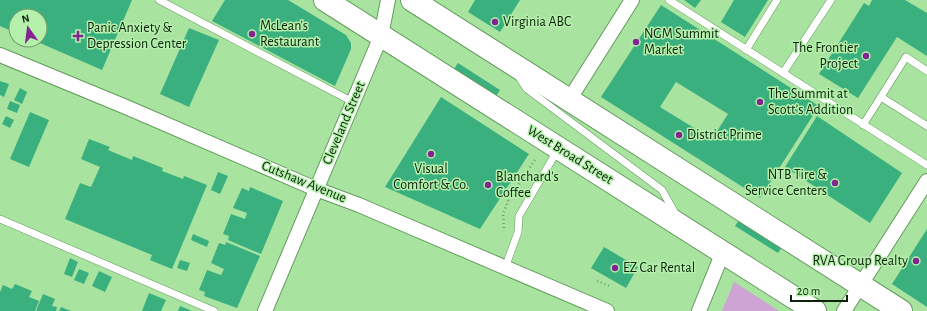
<svg xmlns="http://www.w3.org/2000/svg" width="927" height="311" viewBox="0 0 927 311" font-family="'Alegreya Sans',sans-serif">
  <style>
    .green { fill: #cda4d4 }
    .building { fill: #3bb07f; fill-rule: evenodd }
    .lines { fill: none; stroke-linecap: round; stroke-linejoin: round }
    .service-casing { stroke: #649b5d; stroke-width: 8 }
    .minor-casing { stroke: #649b5d; stroke-width: 16 }
    .primary-casing { stroke: #649b5d; stroke-width: 24 }
    .path { stroke: #73a16d; stroke-width: 2.5; stroke-dasharray: 1 3; stroke-linecap: butt }
    .service { stroke: #fff; stroke-width: 7 }
    .minor { stroke: #fff; stroke-width: 14 }
    .primary { stroke: #fff; stroke-width: 22 }
    .poi-dot { fill: #822591; stroke: #b5f0ad; stroke-width: 1.5 }
    .labels { text-anchor: middle; dominant-baseline: central; stroke-width: 3; stroke-linejoin: round; paint-order: stroke }
    .poi-label { font-size: 14px; fill: #0c2209; stroke: #b5f0ad; text-anchor: start }
    .street-label { font-size: 14px; fill: #0c2209; stroke: #b5f0ad }
  </style>
  <rect width="100%" height="100%" fill="#a8e3a0"/>
  <path class="green" d="M734 282 779 311H722Z"/>
  <path class="building" d="M0 0H132L102 70 33 40H40V16H16V33L0 26Z
    M225 0H288L346 35 351 43V49L335 86 212 21Z
    M475 0H520L500 32 468 12Z
    M684 0H701L695 8Z
    M734 0H768L745 37 721 22Z
    M872 0H905L927 13V56L897 37 858 98 819 74 864 3 869 6Z
    M661 5 819 106 760 198 601 97ZM676 82 728 114 712 139 660 107Z
    M189 28 219 40 189 107 160 94Z
    M458 63 500 90 496 96 454 69Z
    M0 81 9 84 4 97 0 95Z
    M20 88 27 92 22 104 14 100Z
    M441 97 529 154 480 229 385 187Z
    M10 101 20 105 17 113 7 109Z
    M30 112 49 120 29 167 10 159Z
    M6 116 14 120 10 128 2 124Z
    M817 116 902 173 870 223 785 167Z
    M89 139 110 147 108 150 132 160 133 156 163 168 162 171 183 179 184 176 207 185 172 269 150 260 152 255 65 219 80 183 91 187 100 167 81 159Z
    M218 172 228 176 220 194 211 190Z
    M250 187 283 201 261 254 228 240 229 236 223 234 231 214 245 219 247 213 233 208 242 188 249 191Z
    M739 220 782 247 778 253 735 226Z
    M927 229V307L892 284Z
    M193 234 209 241 207 247 191 240Z
    M226 242 260 256 237 308 204 296 205 292 199 290 207 270 221 275 224 269 211 263 219 243 225 245Z
    M604 247 638 267 626 288 591 268Z
    M70 258 78 262 72 277 64 274Z
    M180 260 190 263 187 271 177 268Z
    M79 269 89 273 84 284 74 280Z
    M99 271 112 277 105 292 92 286Z
    M15 284 32 291 29 297 39 301 35 311H0V292L3 285 12 289Z
    M149 293 166 300 161 311H142Z
    M43 294 55 299 52 306 57 307 56 311H36Z
    M180 306 192 311H178Z
    M61 307 71 311H59Z"/>
  <g class="lines">
    <g class="service-casing">
      <path id="service" d="M159 0 353 102
        M669 0 927 165
        M746 50 777 0
        M783 73 831 0
        M519 77 527 89 662 190 676 215
        M881 97 927 126
        M863 125 906 57 927 71
        M0 219 214 311
        M505 268 518 232 519 216 557 151"/>
    </g>
    <g class="minor-casing">
      <path id="minor" d="M0 55 126 107 316 189 359 205 607 311
        M569 100 632 0
        M265 311 381 36 388 0
        M699 311 723 252
        M844 311 927 181"/>
    </g>
    <g class="primary-casing">
      <path id="primary" d="M325 0 815 311
        M412 0 901 311"/>
    </g>
    <path class="path" d="M504 228 503 214 508 201 536 158
      M597 281 610 286"/>
    <use href="#service" class="service"/>
    <use href="#minor" class="minor"/>
    <use href="#primary" class="primary"/>
  </g>
  <g class="poi-dot">
    <circle cx="495" cy="22" r="4"/>
    <circle cx="252" cy="34" r="4"/>
    <path d="M76 30h4v4h4v4h-4v4h-4v-4h-4v-4h4z"/>
    <circle cx="636" cy="42" r="4"/>
    <circle cx="866" cy="56" r="4"/>
    <circle cx="760" cy="102" r="4"/>
    <circle cx="679" cy="135" r="4"/>
    <circle cx="431" cy="154" r="4"/>
    <circle cx="835" cy="183" r="4"/>
    <circle cx="488" cy="185" r="4"/>
    <circle cx="916" cy="261" r="4"/>
    <circle cx="615" cy="268" r="4"/>
  </g>
  <g class="labels">
    <g class="poi-label">
      <text x="503" y="22">Virginia ABC</text>
      <text x="260" y="26">McLean's<tspan x="260" dy="16">Restaurant</tspan></text>
      <text x="87" y="28">Panic Anxiety &amp;<tspan x="87" dy="16">Depression Center</tspan></text>
      <text x="644" y="34">NGM Summit<tspan x="644" dy="16">Market</tspan></text>
      <text x="858" y="48" text-anchor="end">The Frontier<tspan x="858" dy="16">Project</tspan></text>
      <text x="768" y="94">The Summit at<tspan x="768" dy="16">Scott’s Addition</tspan></text>
      <text x="687" y="135">District Prime</text>
      <text x="431" y="169" text-anchor="middle">Visual<tspan x="431" dy="16">Comfort &amp; Co.</tspan></text>
      <text x="827" y="175" text-anchor="end">NTB Tire &amp;<tspan x="827" dy="16">Service Centers</tspan></text>
      <text x="496" y="177">Blanchard's<tspan x="496" dy="16">Coffee</tspan></text>
      <text x="908" y="261" text-anchor="end">RVA Group Realty</text>
      <text x="623" y="268">EZ Car Rental</text>
    </g>
    <g class="street-label">
      <text transform="translate(344 123) rotate(-67)">Cleveland Street</text>
      <text transform="translate(570 155) rotate(32)">West Broad Street</text>
      <text transform="translate(304 182) rotate(22)">Cutshaw Avenue</text>
    </g>
  </g>
  <g transform="translate(28 28) rotate(346)"><circle r="19" fill="#b5f0ad" stroke="#719e6b"/>
  <path d="M0-3L7 15L0 10L-7 15Z" fill="#822591"/>
  <text y="-6" font-size="11" font-weight="bold" text-anchor="middle" fill="#0c2209">N</text>
  </g>
  <path d="M791 295v6h56v-6" fill="none" stroke="#0c2209" stroke-width="2"/>
  <text x="797" y="295" font-size="12" fill="#0c2209" stroke="#b5f0ad" stroke-width="3" paint-order="stroke">20 m</text>
</svg>
